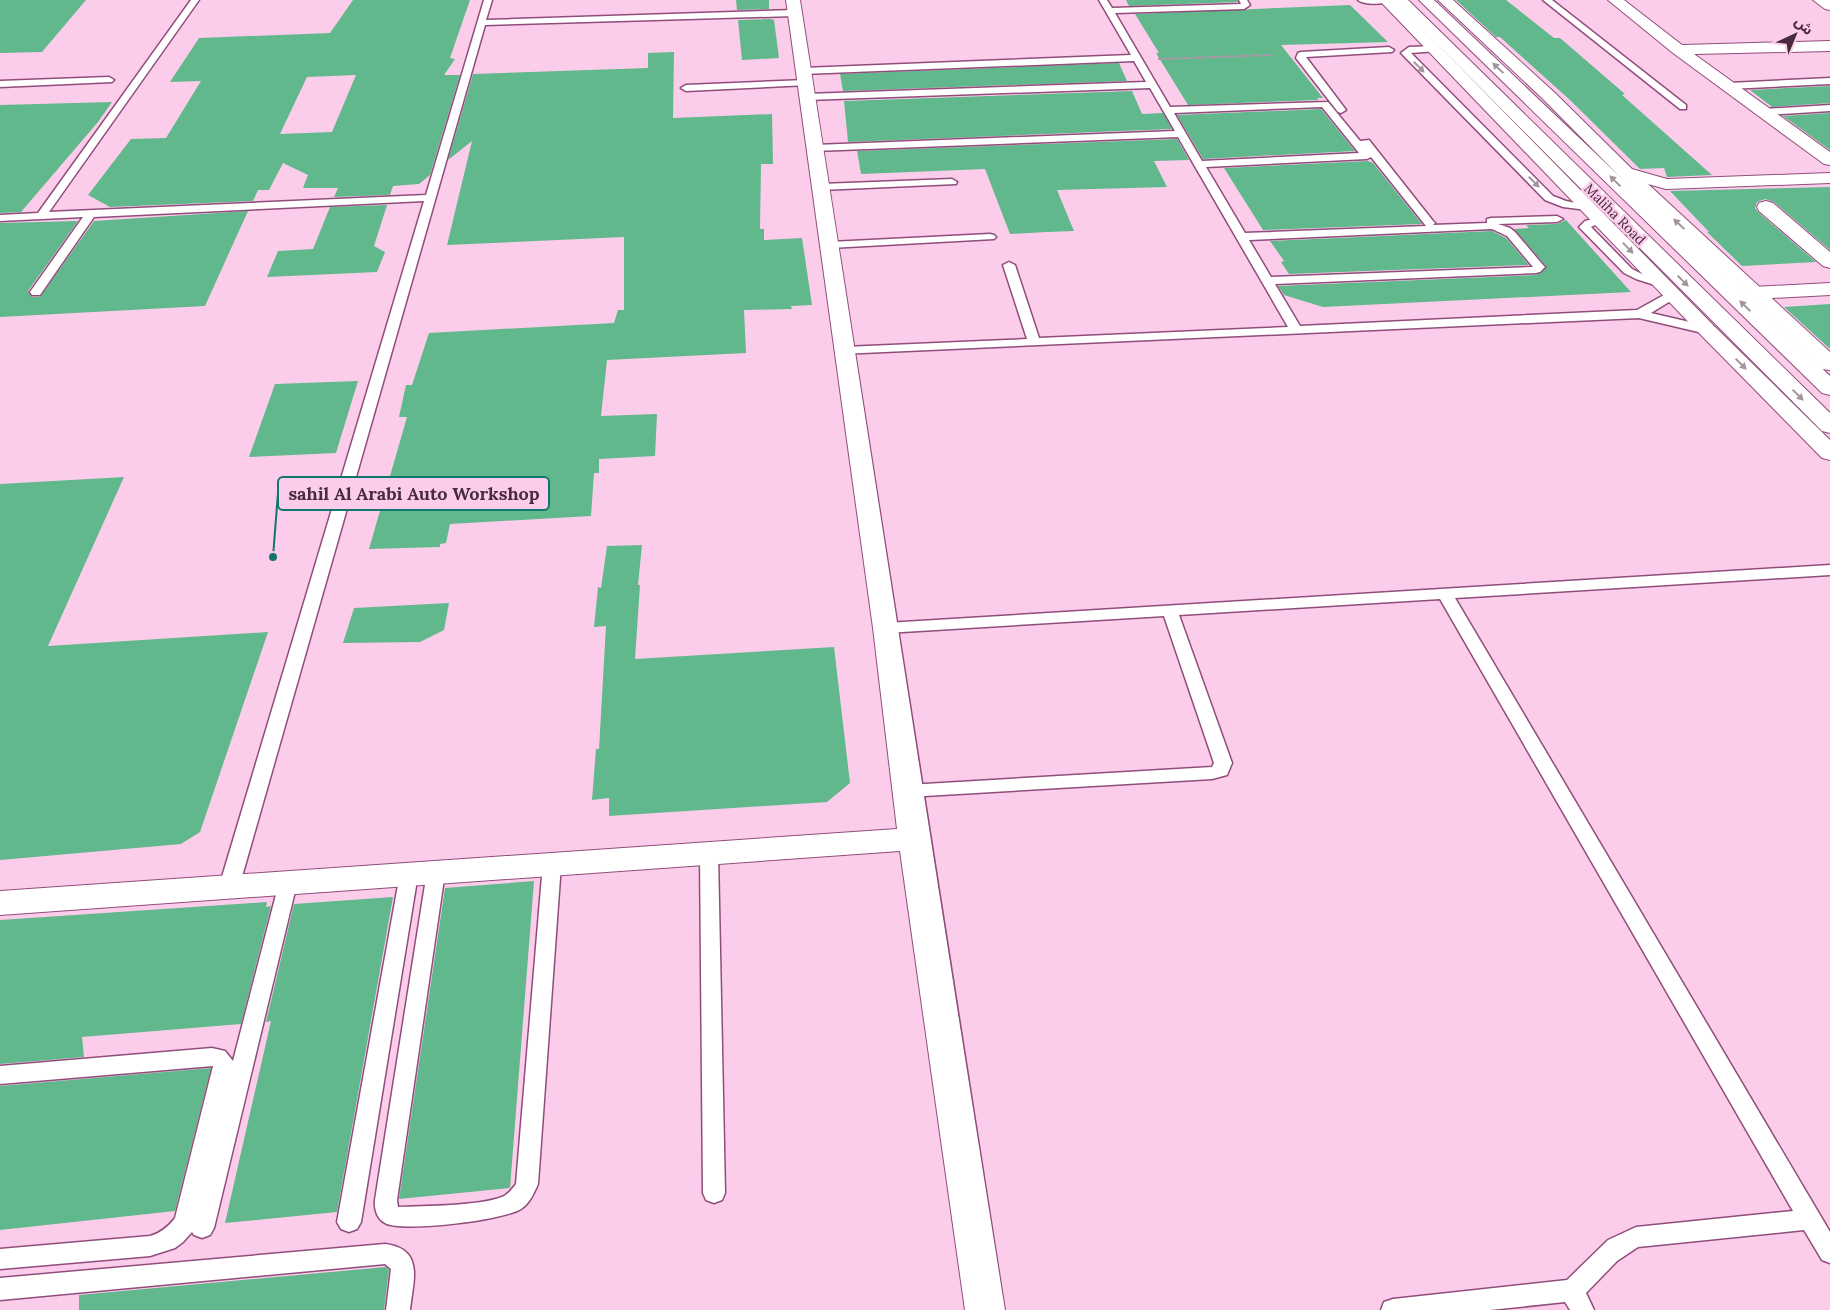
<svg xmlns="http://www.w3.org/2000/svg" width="1830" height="1310" viewBox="0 0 1830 1310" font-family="Lora,'Noto Sans Arabic',serif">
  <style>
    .building { fill: #60b88c; fill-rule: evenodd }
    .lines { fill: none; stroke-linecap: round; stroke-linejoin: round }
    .lane-casing { stroke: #904d7b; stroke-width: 3 }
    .street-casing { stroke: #904d7b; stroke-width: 2 }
    .secondary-casing { stroke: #904d7b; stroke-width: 2 }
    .primary-casing { stroke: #904d7b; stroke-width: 2 }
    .path { stroke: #b991ab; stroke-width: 2; stroke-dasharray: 2.5 1; stroke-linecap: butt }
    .lane { fill: #fff; fill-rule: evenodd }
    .street { fill: #fff; fill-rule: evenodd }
    .secondary { fill: #fff; fill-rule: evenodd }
    .primary { fill: #fff; fill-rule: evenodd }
    .oneway { fill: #a3949e }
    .labels { text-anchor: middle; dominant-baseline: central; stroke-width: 5; stroke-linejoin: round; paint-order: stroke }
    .far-street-label { font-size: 14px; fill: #472a3e; stroke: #fccdeb }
    .leader { fill: none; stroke: #0f766e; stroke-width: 2 }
    .callout-dot { fill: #0f766e; stroke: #fccdeb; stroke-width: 2 }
    .callout { fill: #fccdeb; stroke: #0f766e; stroke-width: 2 }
    .callout-label { font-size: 18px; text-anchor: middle; font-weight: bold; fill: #472a3e }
  </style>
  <rect width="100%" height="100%" fill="#fccdeb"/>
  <path class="building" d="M0 0H86L42 52 0 53Z
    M353 0H470L450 58 455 59 444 75H460L430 175 419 184 393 186 390 195 334 197 338 188H303L308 175 283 163 269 190H258L253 201 110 207 88 195 131 139 166 138 201 81 170 82 199 38 330 33ZM356 75 332 132 280 134 307 77Z
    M736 0H769V9L737 10Z
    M1126 0H1237L1238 2 1129 6Z
    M1456 0H1506L1554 38H1560L1625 94 1622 95 1712 175 1667 177 1664 168 1640 169 1571 101 1500 37H1496Z
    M1350 5 1388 42 1281 45 1323 98H1317L1319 100 1188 105 1156 53H1159L1135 14Z
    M770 19 774 20 779 58 742 60 738 20Z
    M674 52 673 118 772 114 773 164H761L760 229H764V240L802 238 812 305 791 306 792 309 744 310 746 353 607 360 601 416 657 414 655 456 599 459V473H594L591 516 450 524 446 543 440 544V547L369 549 407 417H399L406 385H412L429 333 614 323 618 310H624V237L447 245 472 141 448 160 473 74 648 68V53Z
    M1119 63 1127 81 843 91 840 74Z
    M1830 86V103L1772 107 1750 90Z
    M1132 91 1142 114 1163 113 1172 129 848 142 844 101Z
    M112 102 98 122 21 212 0 213V105Z
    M1321 109 1355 151 1203 159 1177 115Z
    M1830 113V150L1783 116Z
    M1177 139 1189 160 1154 161 1167 187 1057 190 1074 231 1047 232 1010 234 985 169 861 174 857 151Z
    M1368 161 1373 163 1422 224 1263 230 1224 168Z
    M1830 187V250L1774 202 1765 199 1757 202 1755 208 1758 212 1816 262 1742 266 1707 232H1709L1670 191Z
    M387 205 374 246 385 252 377 272 267 277 278 251 313 249 330 207Z
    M248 211 205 306 0 317V223L78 221 28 291 32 297H40L94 221Z
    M1566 220 1631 292 1323 307 1284 295 1278 286 1536 275 1541 273 1546 266 1514 229 1529 228 1526 225 1557 224Z
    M1492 231 1506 238 1529 265 1289 274 1281 262 1284 261 1270 241Z
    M1830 304V349L1784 307Z
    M358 381 336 453 249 457 275 384Z
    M124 477 48 646 268 632 200 832 181 844 0 860V484Z
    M642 545 638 585H640L635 659 834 647 850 783 827 802 609 816V798L592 800 596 749H599L606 626 594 627 598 587 601 588 607 546Z
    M449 603 444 630 420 642 343 643 354 608Z
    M534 881 510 1188 399 1199 445 888Z
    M393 897 337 1212 225 1223 271 1021 266 1022 294 904Z
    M267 902 266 907 271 906 241 1024 82 1037 84 1057 0 1064V920Z
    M211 1068 175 1211 0 1230V1086Z
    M386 1267 389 1270 384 1310H79V1295Z"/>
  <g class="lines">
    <g class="lane-casing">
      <path id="lane" d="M191 0H199L49 212 426 195 484 0H492L486 20 794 10 798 13 794 16 485 25 239 887 236 892 229 894 222 892 219 887 424 201 94 217 40 295H32L30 292 83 217 0 221V215L38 213Z
        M1099 0H1107L1112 8 1241 4 1239 0H1247L1250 5 1244 9 1115 13 1170 107 1328 102 1360 141 1369 140 1433 221 1435 223 1433 225 1487 223V219L1491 218 1557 216 1563 219 1557 222 1498 224 1510 228 1515 232 1543 265 1545 267 1540 272 1536 273 1275 284 1300 326 1637 310 1673 290 1677 291 1679 294 1677 297 1651 313 1711 327 1713 330 1707 334 1639 318 840 354 838 351 844 347 1027 339 1003 265 1009 262 1015 265 1039 338 1288 327 1178 137 815 151 810 148 815 145 1175 131 1150 88 807 100 802 97 807 94 1146 82 1134 61 803 74 798 71 803 68 1131 55ZM1322 107 1359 153 1202 161 1174 113ZM1371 157 1426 226 1245 233 1206 167 1367 159ZM1492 229 1507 236 1533 267 1271 277 1249 240Z
        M1358 0H1390C1384 5 1364 5 1358 0Z
        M1543 0H1552L1686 105V109H1680Z
        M1434 46 1439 49 1437 51 1411 53 1553 196 1566 201 1595 207 1596 209 1595 211 1563 207 1545 200 1401 53 1409 47Z
        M1389 47 1394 50 1392 52 1306 57 1346 110 1341 113 1338 112 1296 58 1298 53 1301 52Z
        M109 77 114 80 112 82 0 87V81Z
        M1830 78V84L1729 89 1724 86 1729 83Z
        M805 80 810 83 808 85 686 91 681 88 686 85Z
        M1830 105V111L1764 115 1759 112 1764 109Z
        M952 179 957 182 956 184 821 190 816 187 821 184Z
        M1600 217 1606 220 1591 227 1632 269 1644 275 1668 281 1670 284 1668 287 1664 288 1636 279 1624 273 1579 227 1585 221Z
        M990 234 994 235 996 237 994 239 830 248 824 245 830 242Z
        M1830 565V575L1455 598 1830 1232V1263L1822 1260 1804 1230 1638 1247 1617 1261 1586 1293 1594 1310H1570L1565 1302 1490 1310H1381L1384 1302 1393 1299 1567 1280 1608 1240 1636 1227 1793 1211 1440 599 1179 615 1232 763 1227 775 1212 779 908 797 902 795 899 791 902 787 908 785 1212 767 1214 763 1164 616 886 633 880 631 878 628 880 625 886 623Z
        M709 847 716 849 718 854 725 1193 722 1200 714 1203 706 1200 703 1193 700 854 702 849Z
        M552 857 559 859 561 864 538 1184C534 1193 530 1203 521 1209 504 1220 401 1233 385 1223 377 1219 374 1209 375 1200L427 872 429 867 436 865 443 867 445 872 397 1200 398 1207C424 1206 479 1206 502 1197 508 1195 512 1189 516 1184L543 864 545 859Z
        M409 867 416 869 418 874 361 1222 357 1229 349 1232 341 1229 337 1222 400 874 402 869Z
        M288 876 295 878 297 883 214 1228 210 1235 202 1238 194 1235 192 1232 183 1242 175 1248 150 1256 0 1269V1249L150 1236C161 1233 168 1227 175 1218L213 1066 0 1084V1066L212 1048 225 1051 233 1061 279 883 281 878Z
        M385 1244C425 1249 413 1281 410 1310H386L391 1269 385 1264 0 1300V1278Z"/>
    </g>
    <g class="street-casing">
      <path id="street" d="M786 0H800C869 437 935 874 1005 1310H965L900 851 0 915V891L897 829 873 628Z
        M1608 0H1624L1682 45 1830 41V51L1694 54 1830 152V165L1824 164 1673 53Z
        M1766 201 1773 203 1830 252V268L1823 266 1759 211 1757 207 1759 203Z
        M1830 283V295L1753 299 1746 297 1743 293 1746 289 1753 287Z"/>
    </g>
    <g class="secondary-casing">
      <path id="secondary" d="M1379 0H1394L1714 326 1830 440V460L1822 458 1700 334Z
        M1438 0H1453L1555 93 1632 169 1667 179 1830 173V183L1666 189 1648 184 1830 352V370L1822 369 1644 201 1543 99Z
        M1813 0H1830V10L1825 9Z"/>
    </g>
    <g class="primary-casing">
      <path id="primary" d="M1393 0H1408L1830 413V433L1822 431Z
        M1419 0H1434L1830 376V395L1822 393Z"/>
    </g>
    <path class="path" d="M1158 59 1272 55"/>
    <use href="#lane" class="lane"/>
    <use href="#street" class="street"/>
    <use href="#secondary" class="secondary"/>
    <use href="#primary" class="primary"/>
  </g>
  <defs><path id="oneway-solid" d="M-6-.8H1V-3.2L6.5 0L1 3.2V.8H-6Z" transform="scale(1.25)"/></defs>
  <g class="oneway">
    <use href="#oneway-solid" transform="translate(1419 67) rotate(45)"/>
    <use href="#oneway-solid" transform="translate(1498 68) rotate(-137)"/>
    <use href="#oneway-solid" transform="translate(1615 181) rotate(-136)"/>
    <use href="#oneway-solid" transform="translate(1534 182) rotate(45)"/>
    <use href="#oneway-solid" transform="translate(1679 224) rotate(-137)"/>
    <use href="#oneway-solid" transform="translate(1628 248) rotate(46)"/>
    <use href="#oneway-solid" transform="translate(1683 281) rotate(45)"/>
    <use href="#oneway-solid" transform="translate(1745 306) rotate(-136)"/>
    <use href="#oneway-solid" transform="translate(1741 364) rotate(45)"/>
    <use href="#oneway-solid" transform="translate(1798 395) rotate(45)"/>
  </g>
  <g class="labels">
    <g class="far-street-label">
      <text transform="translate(1615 214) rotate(45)">Maliha Road</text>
    </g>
  </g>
  <path class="leader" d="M273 557L278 493"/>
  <circle class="callout-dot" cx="273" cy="557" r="5"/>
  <rect class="callout" x="278" y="477" width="271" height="33" rx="5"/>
  <g class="callout-label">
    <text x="414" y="500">sahil Al Arabi Auto Workshop</text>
  </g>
  <g transform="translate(1795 35) rotate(44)" stroke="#fccdeb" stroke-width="4" paint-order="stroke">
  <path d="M0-4L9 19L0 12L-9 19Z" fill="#472a3e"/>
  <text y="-8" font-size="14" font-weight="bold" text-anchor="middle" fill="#472a3e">ش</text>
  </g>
</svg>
